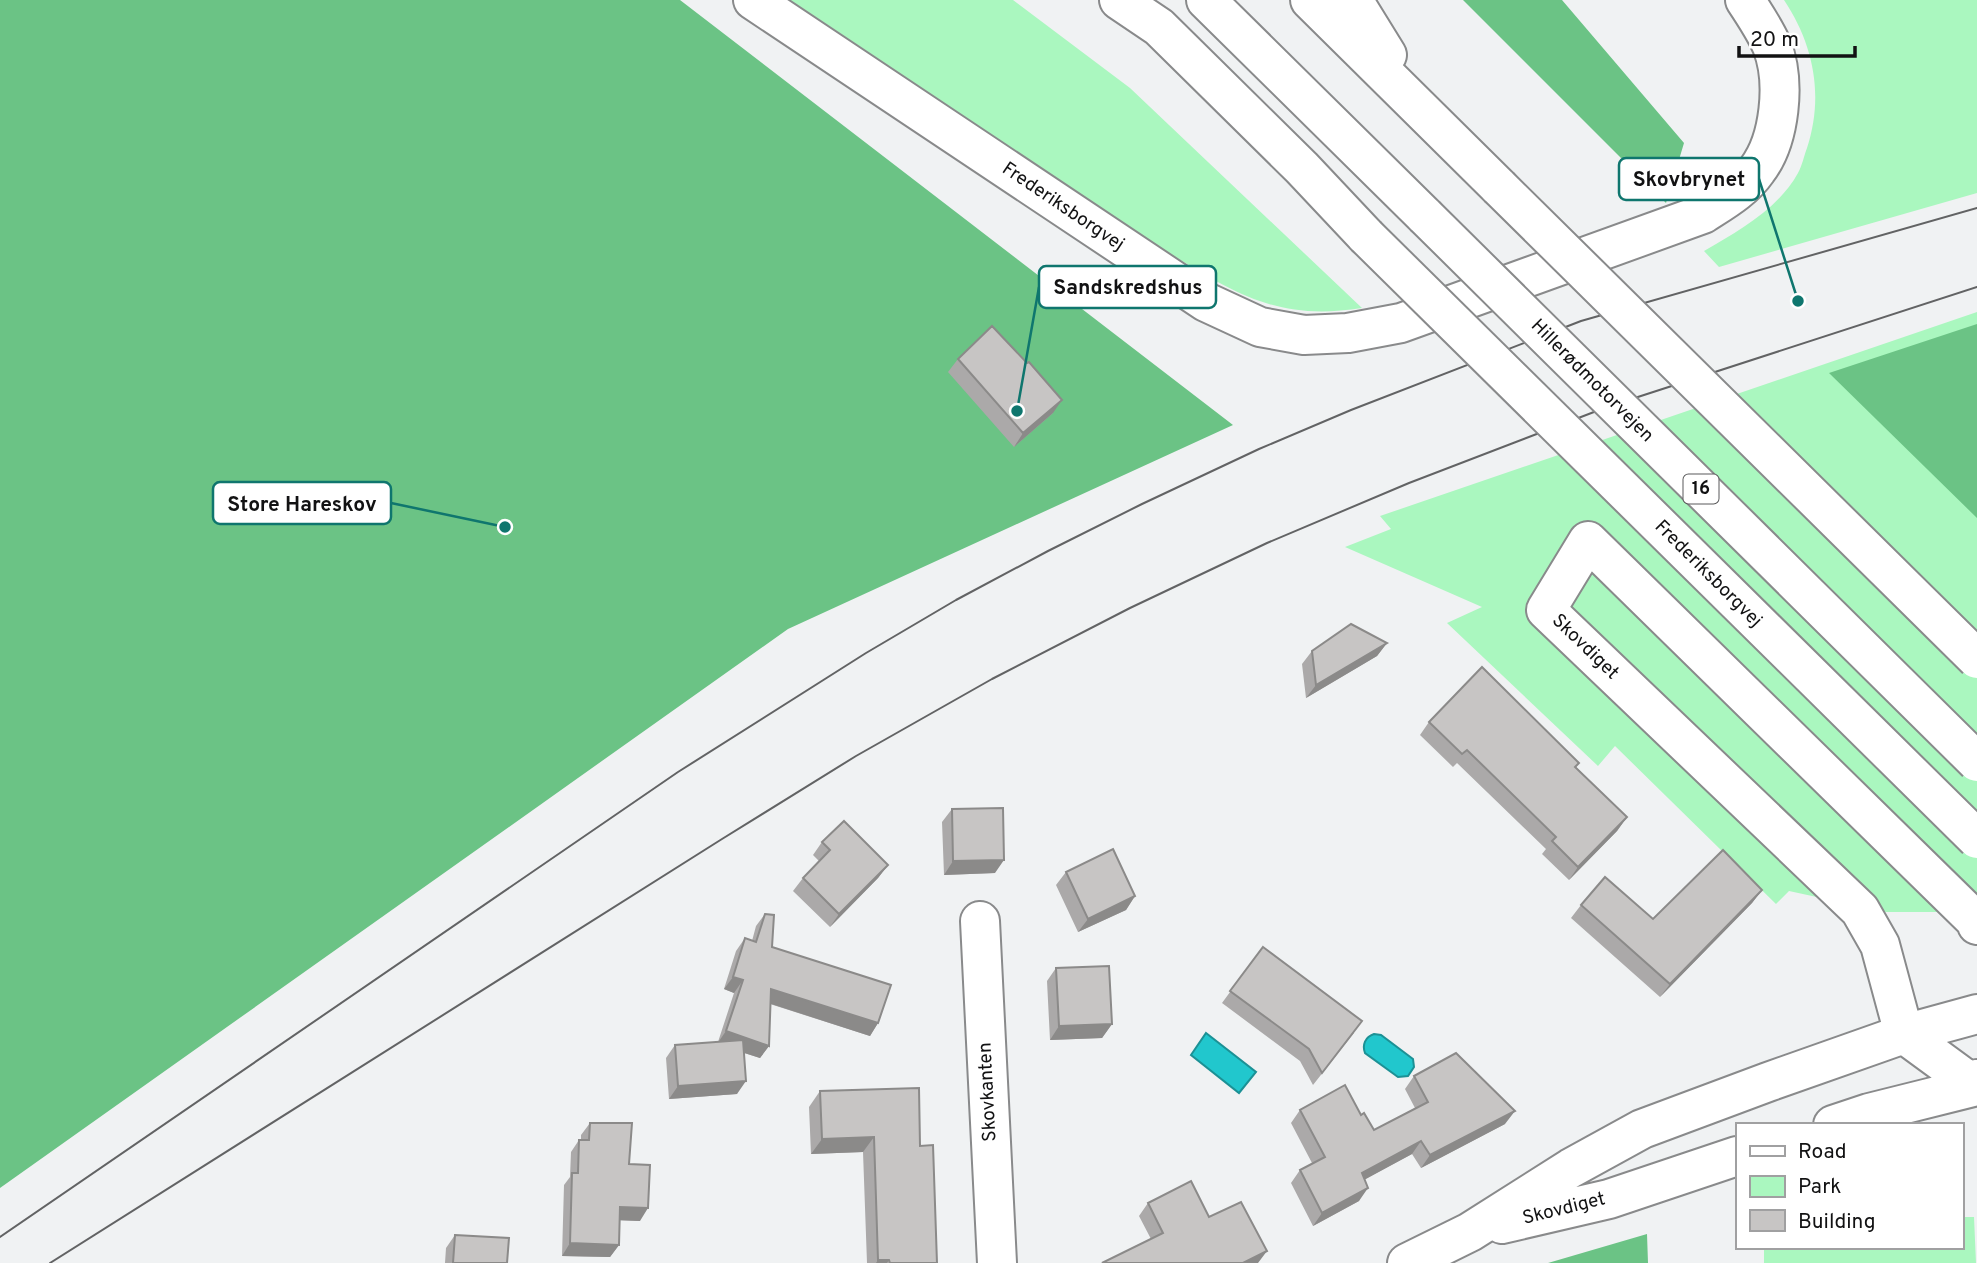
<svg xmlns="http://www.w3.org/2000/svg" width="1977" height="1263" viewBox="0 0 1977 1263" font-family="Overpass,sans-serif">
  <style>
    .green { fill: #aaf7bf }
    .forest { fill: #6bc385 }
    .water { fill: #21c7cd; stroke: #1c9195; stroke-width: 2 }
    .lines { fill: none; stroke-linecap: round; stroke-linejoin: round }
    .minor-casing { stroke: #898a8b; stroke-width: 42 }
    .highway-casing { stroke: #898a8b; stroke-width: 42 }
    .minor { stroke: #fff; stroke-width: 38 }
    .highway { stroke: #fff; stroke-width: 38 }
    .tram { stroke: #626364; stroke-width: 2 }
    .minor-bridge-casing { stroke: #898a8b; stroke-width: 42; stroke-linecap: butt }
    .highway-bridge-casing { stroke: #898a8b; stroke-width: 42; stroke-linecap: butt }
    .minor-bridge { stroke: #fff; stroke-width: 38 }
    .highway-bridge { stroke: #fff; stroke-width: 38 }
    .wall { fill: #aba9a9 }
    .shaded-wall { fill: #8b8a89 }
    .building { fill: #c7c5c4; stroke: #8b8a89; stroke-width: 2 }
    .labels { text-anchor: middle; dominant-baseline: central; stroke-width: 7; stroke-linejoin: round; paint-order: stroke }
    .shield { fill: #fff; stroke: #59595a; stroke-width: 2 }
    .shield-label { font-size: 18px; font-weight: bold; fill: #121213 }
    .street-label { font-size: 19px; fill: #121213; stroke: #fff }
    .leader { fill: none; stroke: #0f766e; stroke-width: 2.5 }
    .callout-dot { fill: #0f766e; stroke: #fff; stroke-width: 2.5 }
    .callout { fill: #fff; stroke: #0f766e; stroke-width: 2.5 }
    .callout-label { font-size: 21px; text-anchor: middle; font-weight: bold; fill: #121213 }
  </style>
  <rect width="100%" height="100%" fill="#f0f2f3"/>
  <path class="green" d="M790 0H1013L1130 88 1362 308C1280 321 1240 296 1172 255Z
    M1784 0H1977V193L1719 267 1704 251C1739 231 1778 209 1798 173 1802 166 1804 156 1807 148 1824 96 1814 45 1784 0Z
    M1977 312V912H1886L1789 891 1776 904 1615 746 1598 766 1447 623 1482 607 1345 547 1391 529 1380 516Z
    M1961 1217H1974L1976 1263H1764V1247H1961Z"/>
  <path class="forest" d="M0 0H680L1233 425 788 629 0 1188Z
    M1463 0H1562L1684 143 1666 203Z
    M1977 324V518L1829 373Z
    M1647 1234 1648 1263H1548Z"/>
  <path class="water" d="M1206 1033 1256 1072 1239 1093 1191 1055Z
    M1374 1034 1381 1035 1413 1059 1414 1067 1408 1076 1398 1077 1365 1053C1362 1045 1365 1037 1374 1034Z"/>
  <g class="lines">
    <g class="minor-casing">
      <path id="minor" d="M753 0 1206 302 1260 327 1304 335 1348 333 1401 323 1703 214C1723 201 1743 190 1757 170 1780 140 1786 82 1772 46 1765 30 1755 15 1745 0
        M1119 0 1159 27 1302 168 1366 236
        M980 921 997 1263
        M1977 925 1976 921 1588 541 1546 610 1860 910 1880 945 1904 1034 1975 1086 1977 1079
        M1833 1125 1869 1113 1977 1086
        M1502 1224 1609 1199 1737 1156
        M1407 1263 1470 1232 1571 1168 1642 1129 1768 1082 1904 1034 1977 1014"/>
    </g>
    <g class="highway-casing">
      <path id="highway" d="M1206 0 1425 216
        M1310 0 1499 187
        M1353 0 1387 55"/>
    </g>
    <use href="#minor" class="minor"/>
    <use href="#highway" class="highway"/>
    <path class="tram" d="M0 1237 678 772 866 653 956 600 1048 551 1142 504 1259 449 1351 410 1581 321 1977 208
      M50 1263 722 839 856 756 992 679 1130 608 1267 543 1409 483 1607 407 1977 287"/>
    <g class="minor-bridge-casing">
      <path id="minor-bridge" d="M1366 236 1977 839"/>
    </g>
    <g class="highway-bridge-casing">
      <path id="highway-bridge" d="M1499 187 1977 659
        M1425 216 1977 762"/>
    </g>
    <use href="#minor-bridge" class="minor-bridge"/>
    <use href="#highway-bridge" class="highway-bridge"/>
  </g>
  <path class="wall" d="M958 359 1053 413 1014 447 948 372Z
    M1387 643 1377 656 1306 698 1302 664 1312 651Z
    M1429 722 1579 763 1576 767 1627 817 1617 831 1569 880 1542 854 1546 849 1457 763 1453 767 1420 735Z
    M952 809 995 873 944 875 942 822Z
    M822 842 888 865 878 878 830 927 793 891 803 878 819 861 813 855Z
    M1066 872 1135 896 1126 910 1078 932 1056 885Z
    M1762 890 1752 903 1660 997 1571 918 1581 905 1653 919Z
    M765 914 772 947 878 1023 870 1036 770 1004 769 1046 760 1058 744 1053 737 1094 669 1099 666 1058 675 1045 718 1042 734 993 724 989 736 951 745 938 752 941 756 926Z
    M1263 947 1354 1033 1313 1085 1300 1061 1222 1003Z
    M1056 968 1112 1024 1102 1038 1050 1040 1047 981Z
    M1414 1076 1505 1124 1421 1168 1412 1154 1365 1179 1359 1201 1313 1226 1291 1183 1300 1170 1312 1163 1291 1123 1300 1110 1361 1115 1374 1130 1415 1108 1405 1089Z
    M820 1091 920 1146 937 1263H867L863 1152 811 1154 809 1107Z
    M590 1123 629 1164 640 1221 619 1220V1245L610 1257 562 1256 564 1185 570 1177 571 1152 579 1140H581V1135Z
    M1148 1203 1209 1217 1151 1239 1139 1216Z
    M455 1235 507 1263H445L446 1248Z"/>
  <path class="shaded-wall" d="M1062 400 1053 413 1014 447 1023 433Z
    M1387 643 1377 656 1306 698 1316 685Z
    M1627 817 1617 831 1569 880 1578 867Z
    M1004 860 995 873 944 875 953 861Z
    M888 865 878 878 830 927 839 914Z
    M1762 890 1752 903 1660 997 1670 984Z
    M1135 896 1126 910 1078 932 1088 919Z
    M733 977 743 980 734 993 724 989Z
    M771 989 878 1023 870 1036 762 1001Z
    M1112 1024 1102 1038 1050 1040 1059 1026Z
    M726 1031 769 1046 760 1058 717 1044Z
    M746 1081 737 1094 669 1099 678 1086Z
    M1515 1111 1505 1124 1421 1168 1430 1155Z
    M874 1137 863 1152 811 1154 822 1139Z
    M1421 1141 1412 1154 1353 1186 1362 1173Z
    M1368 1188 1359 1201 1313 1226 1322 1213Z
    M620 1207 648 1208 640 1221 611 1220Z
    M570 1243 619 1245 610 1257 562 1256Z
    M1267 1251 1258 1263H1243Z
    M878 1260H889L887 1263H876Z"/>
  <path class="building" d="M992 326 1027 363 1029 362 1062 400 1023 433 958 359Z
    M1351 624 1387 643 1316 685 1312 651Z
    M1482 667 1579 763 1575 767 1627 817 1578 867 1552 841 1556 837 1467 750 1462 754 1429 722Z
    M1003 808 1004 860 953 861 952 809Z
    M844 821 888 865 839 914 803 878 830 850 822 842Z
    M1113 849 1135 896 1088 919 1066 872Z
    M1723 850 1762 890 1670 984 1581 905 1605 877 1653 919Z
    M765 914 774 915 772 947 891 985 878 1023 771 989 769 1046 726 1031 743 980 733 977 745 938 756 942Z
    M1263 947 1362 1021 1322 1073 1309 1049 1230 991Z
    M1109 966 1112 1024 1059 1026 1056 968Z
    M743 1040 746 1081 678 1086 675 1045Z
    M1456 1053 1515 1111 1430 1155 1421 1141 1362 1173 1368 1188 1322 1213 1300 1170 1325 1157 1300 1110 1345 1085 1361 1115 1364 1113 1374 1130 1428 1102 1414 1076Z
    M919 1088 920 1146 933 1145 937 1263H890L889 1260H878L874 1137 822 1139 820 1091Z
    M590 1123H632L629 1164 650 1165 648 1208 620 1207 619 1245 570 1243 572 1173H578L579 1140H589Z
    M1191 1181 1209 1217 1241 1202 1267 1251 1243 1263H1102L1163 1233 1148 1203Z
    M455 1235 509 1238 507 1263H453Z"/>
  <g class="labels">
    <rect class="shield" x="1683.5" y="474.5" width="35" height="29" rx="5"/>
    <g class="shield-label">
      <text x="1701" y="489">16</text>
    </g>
    <g class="street-label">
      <text transform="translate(1063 207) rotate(34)">Frederiksborgvej</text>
      <text transform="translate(1592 381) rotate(45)">Hillerødmotorvejen</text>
      <text transform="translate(1708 574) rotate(45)">Frederiksborgvej</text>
      <text transform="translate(1585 647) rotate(44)">Skovdiget</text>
      <text transform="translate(988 1092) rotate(-93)">Skovkanten</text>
      <text transform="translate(1564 1209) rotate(-14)">Skovdiget</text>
    </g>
  </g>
  <path class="leader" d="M1798 301L1759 179M1017 411L1039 287M505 527L391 503"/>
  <g class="callout-dot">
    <circle cx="1798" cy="301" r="7"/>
    <circle cx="1017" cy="411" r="7"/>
    <circle cx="505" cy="527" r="7"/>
  </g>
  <g class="callout">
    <rect x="1619" y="158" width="140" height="42" rx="7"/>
    <rect x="1039" y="266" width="177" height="42" rx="7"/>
    <rect x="213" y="482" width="178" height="42" rx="7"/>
  </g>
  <g class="callout-label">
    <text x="1689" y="186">Skovbrynet</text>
    <text x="1128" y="294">Sandskredshus</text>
    <text x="302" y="511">Store Hareskov</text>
  </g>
  <rect x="1736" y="1123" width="228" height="126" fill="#ffffff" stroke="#a0a0a1" stroke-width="2"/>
  <rect x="1750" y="1146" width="35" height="10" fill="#ffffff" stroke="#a0a0a1" stroke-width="2"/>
  <text x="1798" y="1158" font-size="21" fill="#121213">Road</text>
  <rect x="1750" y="1176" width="35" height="21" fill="#aaf7bf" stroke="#a0a0a1" stroke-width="2"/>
  <text x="1798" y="1193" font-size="21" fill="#121213">Park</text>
  <rect x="1750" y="1210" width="35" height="21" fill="#c7c5c4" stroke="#a0a0a1" stroke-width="2"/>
  <text x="1798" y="1228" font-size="21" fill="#121213">Building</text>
  <path d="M1739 46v10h116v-10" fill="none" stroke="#121213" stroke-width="3.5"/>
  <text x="1750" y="46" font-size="21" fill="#121213" stroke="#ffffff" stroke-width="5" paint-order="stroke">20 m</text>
</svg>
